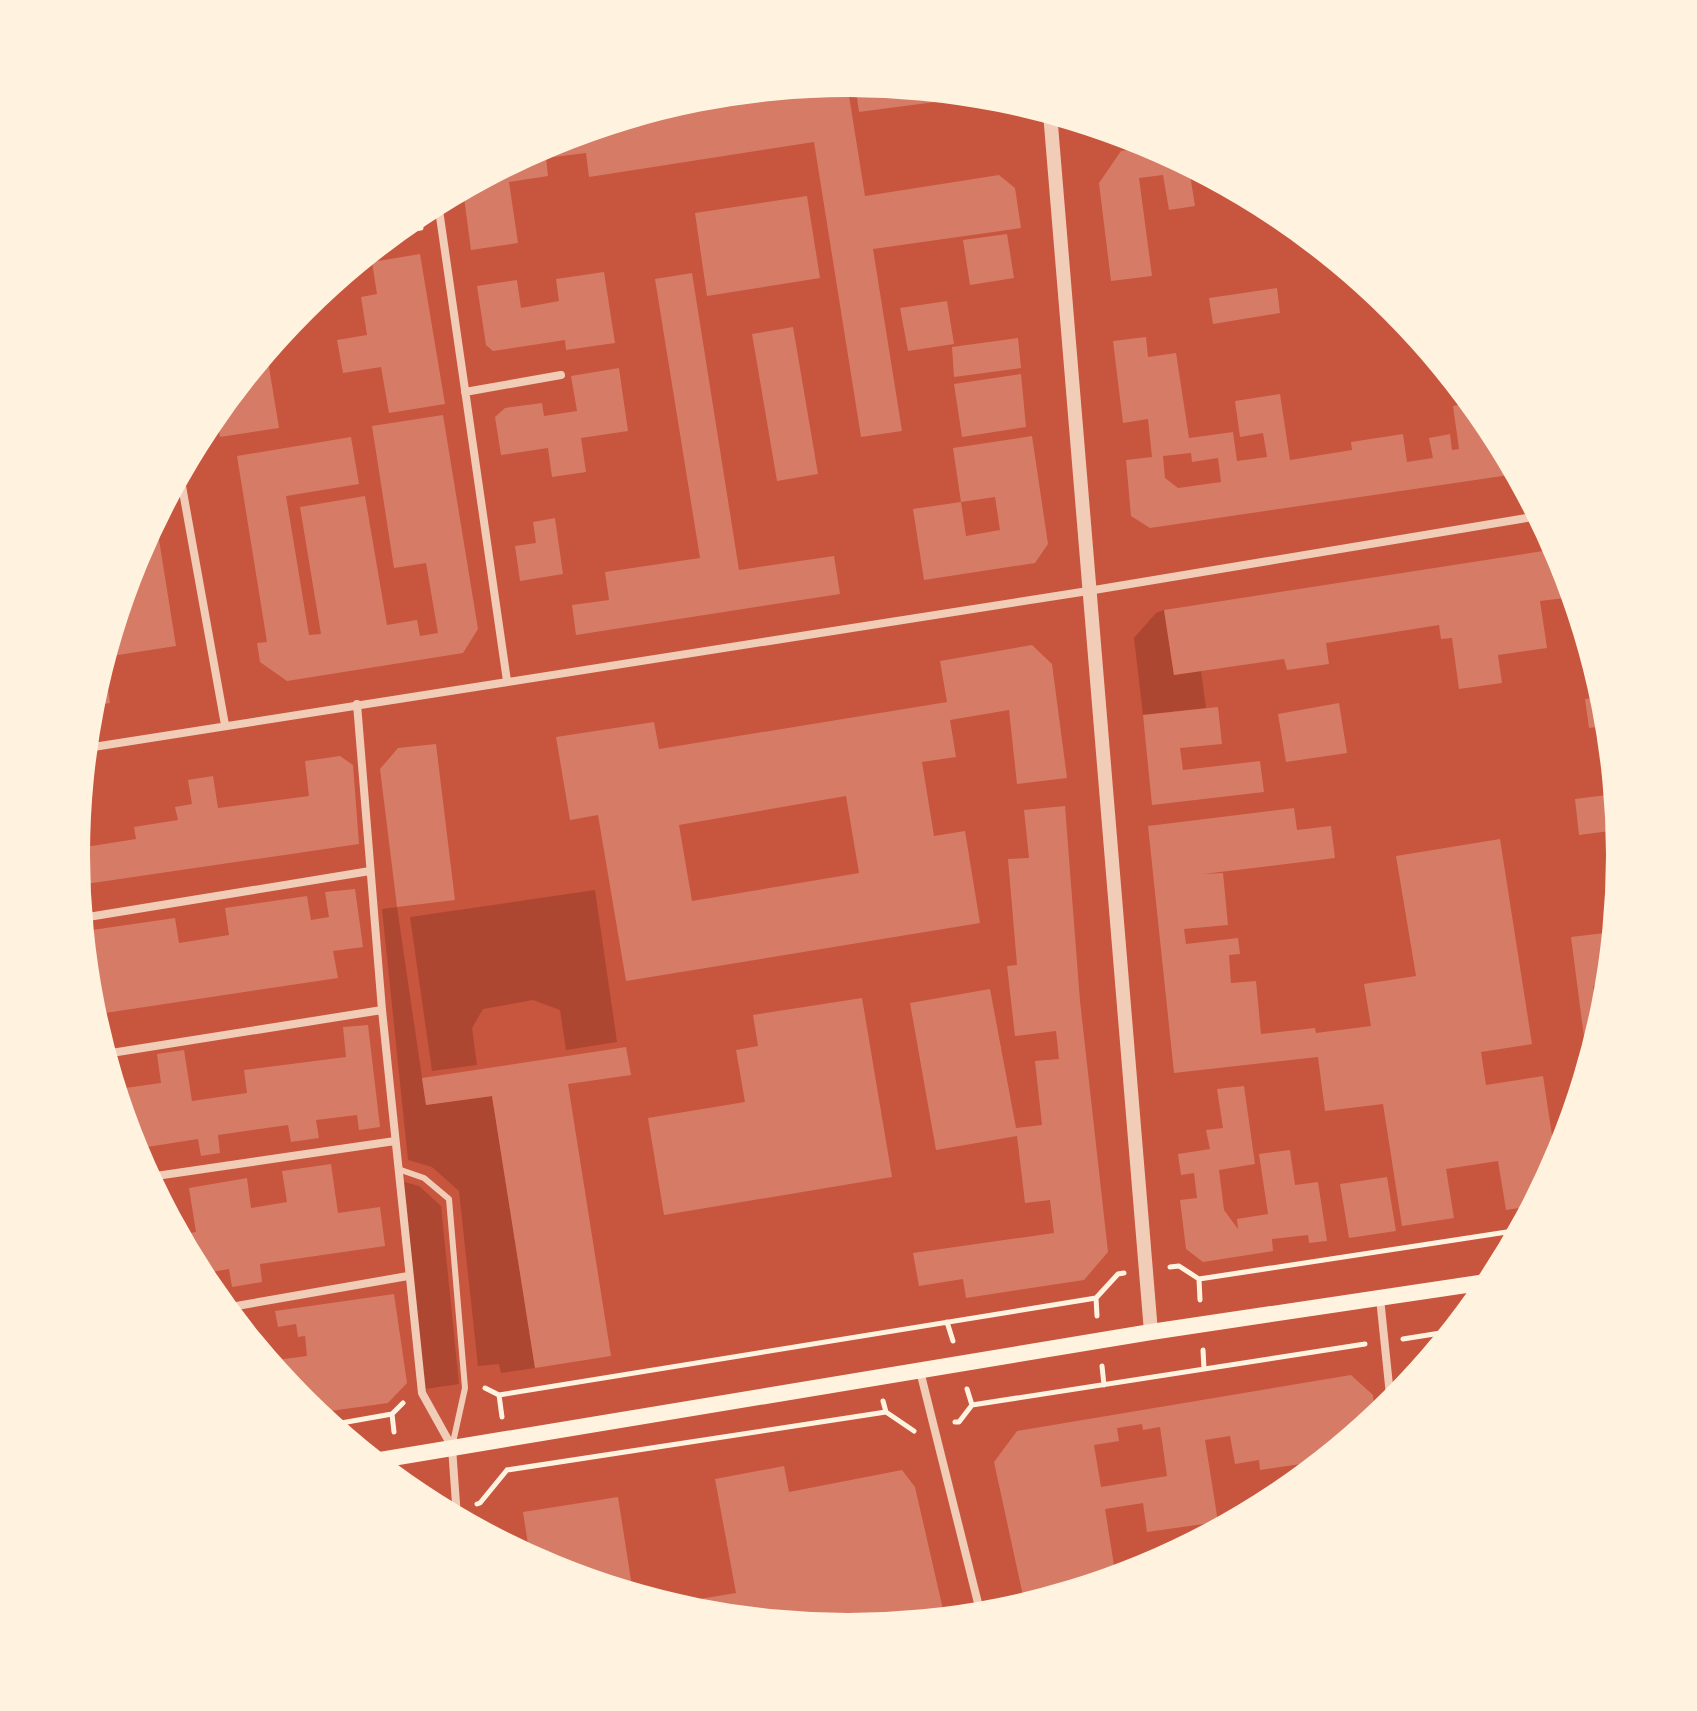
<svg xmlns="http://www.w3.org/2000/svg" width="1697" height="1711" viewBox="0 0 1697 1711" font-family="'Roboto Condensed',sans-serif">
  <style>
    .green { fill: #ae4732 }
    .building { fill: #d67c66; fill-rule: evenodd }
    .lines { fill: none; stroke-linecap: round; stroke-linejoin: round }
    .path { stroke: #fff3e0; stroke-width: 5 }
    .service { stroke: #f1ccb7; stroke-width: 6 }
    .minor { stroke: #f1ccb7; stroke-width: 8 }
    .tertiary { stroke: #f1ccb7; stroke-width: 14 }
    .secondary { stroke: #fff3e0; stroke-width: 16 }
  </style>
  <rect width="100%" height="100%" fill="#c8553d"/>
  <path class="green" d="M1164 610 1174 675 1201 671 1206 708 1143 715 1134 638 1156 613Z
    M595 890 617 1042 566 1050 560 1010 533 1000 483 1009 472 1028 477 1065 432 1071 410 917Z
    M397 907 426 1105 492 1096 535 1368 501 1373 499 1364 478 1366 459 1191 432 1167 408 1160 382 909Z
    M404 1182 419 1186 441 1206 459 1384 425 1389Z"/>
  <path class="building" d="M847 83 865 196 999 175 1015 188 1021 228 873 249 902 431 861 437 814 142 589 177 586 153 546 158 548 176 509 182 518 243 471 250 463 190 553 142 698 98Z
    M855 84 933 91 935 102 859 112Z
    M1153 146 1193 168H1189L1195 206 1169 210 1163 175 1139 178 1152 276 1111 281 1099 183 1121 151Z
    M807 196 820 278 707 296 695 213Z
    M1007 234 1014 278 970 285 963 240Z
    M420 254 445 404 389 413 381 367 343 373 337 340 367 335 361 297 377 294 372 262Z
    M604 272 615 343 566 350 565 340 493 351 486 345 477 286 517 280 521 308 559 301 556 279Z
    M692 273 739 570 834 556 840 594 576 635 572 605 609 600 605 572 700 558 655 279Z
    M1277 288 1280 313 1213 324 1209 298Z
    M947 301 954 344 908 351 900 308Z
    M793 327 818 474 777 481 752 334Z
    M1146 337 1148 357 1176 353 1189 438 1233 432 1237 461 1267 457 1263 433 1240 437 1235 401 1280 394 1290 460 1352 450 1351 442 1403 434 1407 462 1433 458 1429 438 1450 434 1452 450 1459 449 1453 406 1472 403 1491 427 1516 474 1150 528 1131 516 1126 460 1152 457 1148 419 1123 423 1113 341ZM1191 453 1192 462 1218 458 1221 482 1178 488 1165 478 1163 456Z
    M1018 338 1021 368 954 377 952 347Z
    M264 355H267L279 428 220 437 216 414Z
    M619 368 628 431 581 438 586 472 552 477 548 448 501 455 495 417 505 408 542 403 544 416 577 411 571 376Z
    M1021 374 1026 427 962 437 954 384Z
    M443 415 478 629 463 653 287 681 260 662 257 643 267 642 237 456 351 437 359 484 286 496 309 635 321 634 300 507 365 496 387 625 417 620 420 636 438 633 426 563 394 568 372 426Z
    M1032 436 1048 544 1035 563 924 580 913 509 961 502 966 536 1000 530 995 497 961 502 953 448Z
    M555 518 563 574 520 581 515 546 536 543 533 522Z
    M156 521 176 646 105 657 135 559Z
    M1556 549 1573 597 1540 601 1547 648 1498 655 1502 683 1459 689 1452 638 1441 639 1439 625 1326 643 1329 664 1287 670 1284 659 1174 675 1164 610Z
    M1032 645 1052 664 1067 778 1017 784 1009 710 950 720 956 757 922 762 934 836 965 831 980 923 626 981 598 815 570 820 556 737 654 722 659 749 947 702 940 661ZM846 796 859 873 692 901 679 825Z
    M104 662 110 703 91 706V704Z
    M1604 697 1608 726 1589 728 1585 699Z
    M1339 703 1347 753 1286 762 1278 714Z
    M1218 707 1222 744 1180 748 1183 770 1260 761 1264 792 1152 805 1143 715Z
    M436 744 455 900 397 907 380 769 398 748Z
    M340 756 353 765 359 844 79 885 77 841 79 848 136 839 134 827 178 820 175 807 192 804 188 780 213 776 218 808 309 796 305 761Z
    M1615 794 1618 830 1579 835 1575 799Z
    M1065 806 1080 1001 1108 1252 1084 1280 966 1298 963 1279 919 1286 913 1253 1054 1233 1050 1200 1025 1203 1017 1136 936 1150 910 1003 990 989 1016 1128 1042 1125 1035 1061 1059 1059 1056 1031 1015 1036 1007 966 1017 965 1008 859 1029 858 1024 810Z
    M1294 808 1297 830 1331 826 1335 858 1203 874 1223 873 1228 925 1184 929 1186 944 1238 938 1240 954 1229 955 1231 983 1256 981 1261 1034 1315 1028 1316 1033 1371 1026 1364 984 1416 976 1396 856 1500 839 1532 1044 1481 1052 1486 1085 1543 1076 1556 1162 1533 1206 1506 1210 1498 1161 1446 1169 1454 1218 1402 1226 1383 1104 1325 1111 1318 1057 1174 1073 1148 826Z
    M355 889 363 947 333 951 338 978 105 1013 92 930 175 918 179 943 229 935 225 908 307 896 311 920 329 917 325 892Z
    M1613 932 1608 984 1593 986 1596 1003 1607 1001 1606 1007 1597 1035 1584 1037 1571 937Z
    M862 998 892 1177 664 1215 648 1118 745 1102 736 1050 758 1046 753 1015Z
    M368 1025 380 1127 359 1130 357 1115 316 1120 319 1138 291 1142 288 1125 218 1135 220 1153 201 1156 198 1139 134 1149 118 1095 125 1094V1088L161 1083 157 1054 184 1050 192 1101 247 1093 244 1070 346 1057 343 1027Z
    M626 1047 631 1075 568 1084 611 1356 535 1368 492 1096 426 1105 422 1078Z
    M1244 1086 1255 1164 1219 1170 1224 1210 1238 1229 1237 1219 1268 1214 1259 1154 1290 1150 1295 1185 1318 1182 1327 1241 1309 1243 1308 1235 1272 1239 1273 1251 1203 1262 1186 1249 1180 1200 1197 1198 1194 1173 1181 1175 1178 1154 1210 1149 1206 1130 1223 1128 1217 1089Z
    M331 1164 338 1213 380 1207 385 1246 260 1264 262 1282 232 1287 229 1269 200 1274 179 1235 196 1232 189 1188 247 1178 251 1208 287 1202 282 1171Z
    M1387 1177 1396 1231 1349 1238 1340 1184Z
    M394 1294 407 1383 388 1403 316 1413 302 1401 269 1361 307 1356 305 1336 298 1337 296 1324 278 1327 275 1311Z
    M1351 1375 1373 1395 1375 1418 1303 1477 1301 1464 1260 1470 1259 1460 1235 1464 1230 1436 1205 1440 1218 1522 1147 1532 1143 1503 1105 1509 1116 1578 1025 1605 994 1462 1017 1431ZM1142 1424 1143 1430 1160 1427 1167 1476 1101 1487 1094 1445 1119 1441 1117 1428Z
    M784 1466 789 1492 902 1470 915 1487 945 1618 848 1628 697 1613 669 1604 736 1593 715 1479Z
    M618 1497 633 1593 552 1569 530 1557 523 1512Z"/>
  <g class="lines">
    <path class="path" d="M398 231 421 228
      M1170 1267 1179 1266 1199 1279 1200 1300
      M1199 1279 1520 1230
      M1097 1316 1096 1298 1118 1274 1124 1273
      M947 1322 953 1341
      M1403 1339 1453 1331
      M1203 1350 1204 1369
      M1102 1366 1104 1385
      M485 1388 499 1395 502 1417
      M499 1395 1096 1298
      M883 1401 886 1412 914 1431
      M972 1405 1365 1344
      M955 1422H959L972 1405 967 1389
      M330 1425 392 1414
      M394 1432 392 1414 403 1403
      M507 1470 886 1412
      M477 1504 480 1503 507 1470"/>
    <path class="service" d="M398 1169 424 1178 449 1199 465 1388 452 1447"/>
    <path class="minor" d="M1051 120 1065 118
      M438 203 507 681
      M465 392 561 375
      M180 475 225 725
      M357 704 382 1010 422 1393 452 1447 457 1518
      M87 748 1088 591 1539 516
      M82 918 370 871
      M105 1054 382 1010
      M149 1177 395 1141
      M1380 1298 1391 1405
      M225 1308 408 1276
      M920 1371 981 1615"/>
    <path class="tertiary" d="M1050 113 1151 1332"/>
    <path class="secondary" d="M374 1461 1151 1332 1493 1281"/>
  </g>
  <path d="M0 0H1697V1711H0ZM90 855a758 758 0 1 1 1516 0a758 758 0 1 1-1516 0Z" fill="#fff3e0" fill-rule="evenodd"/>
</svg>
